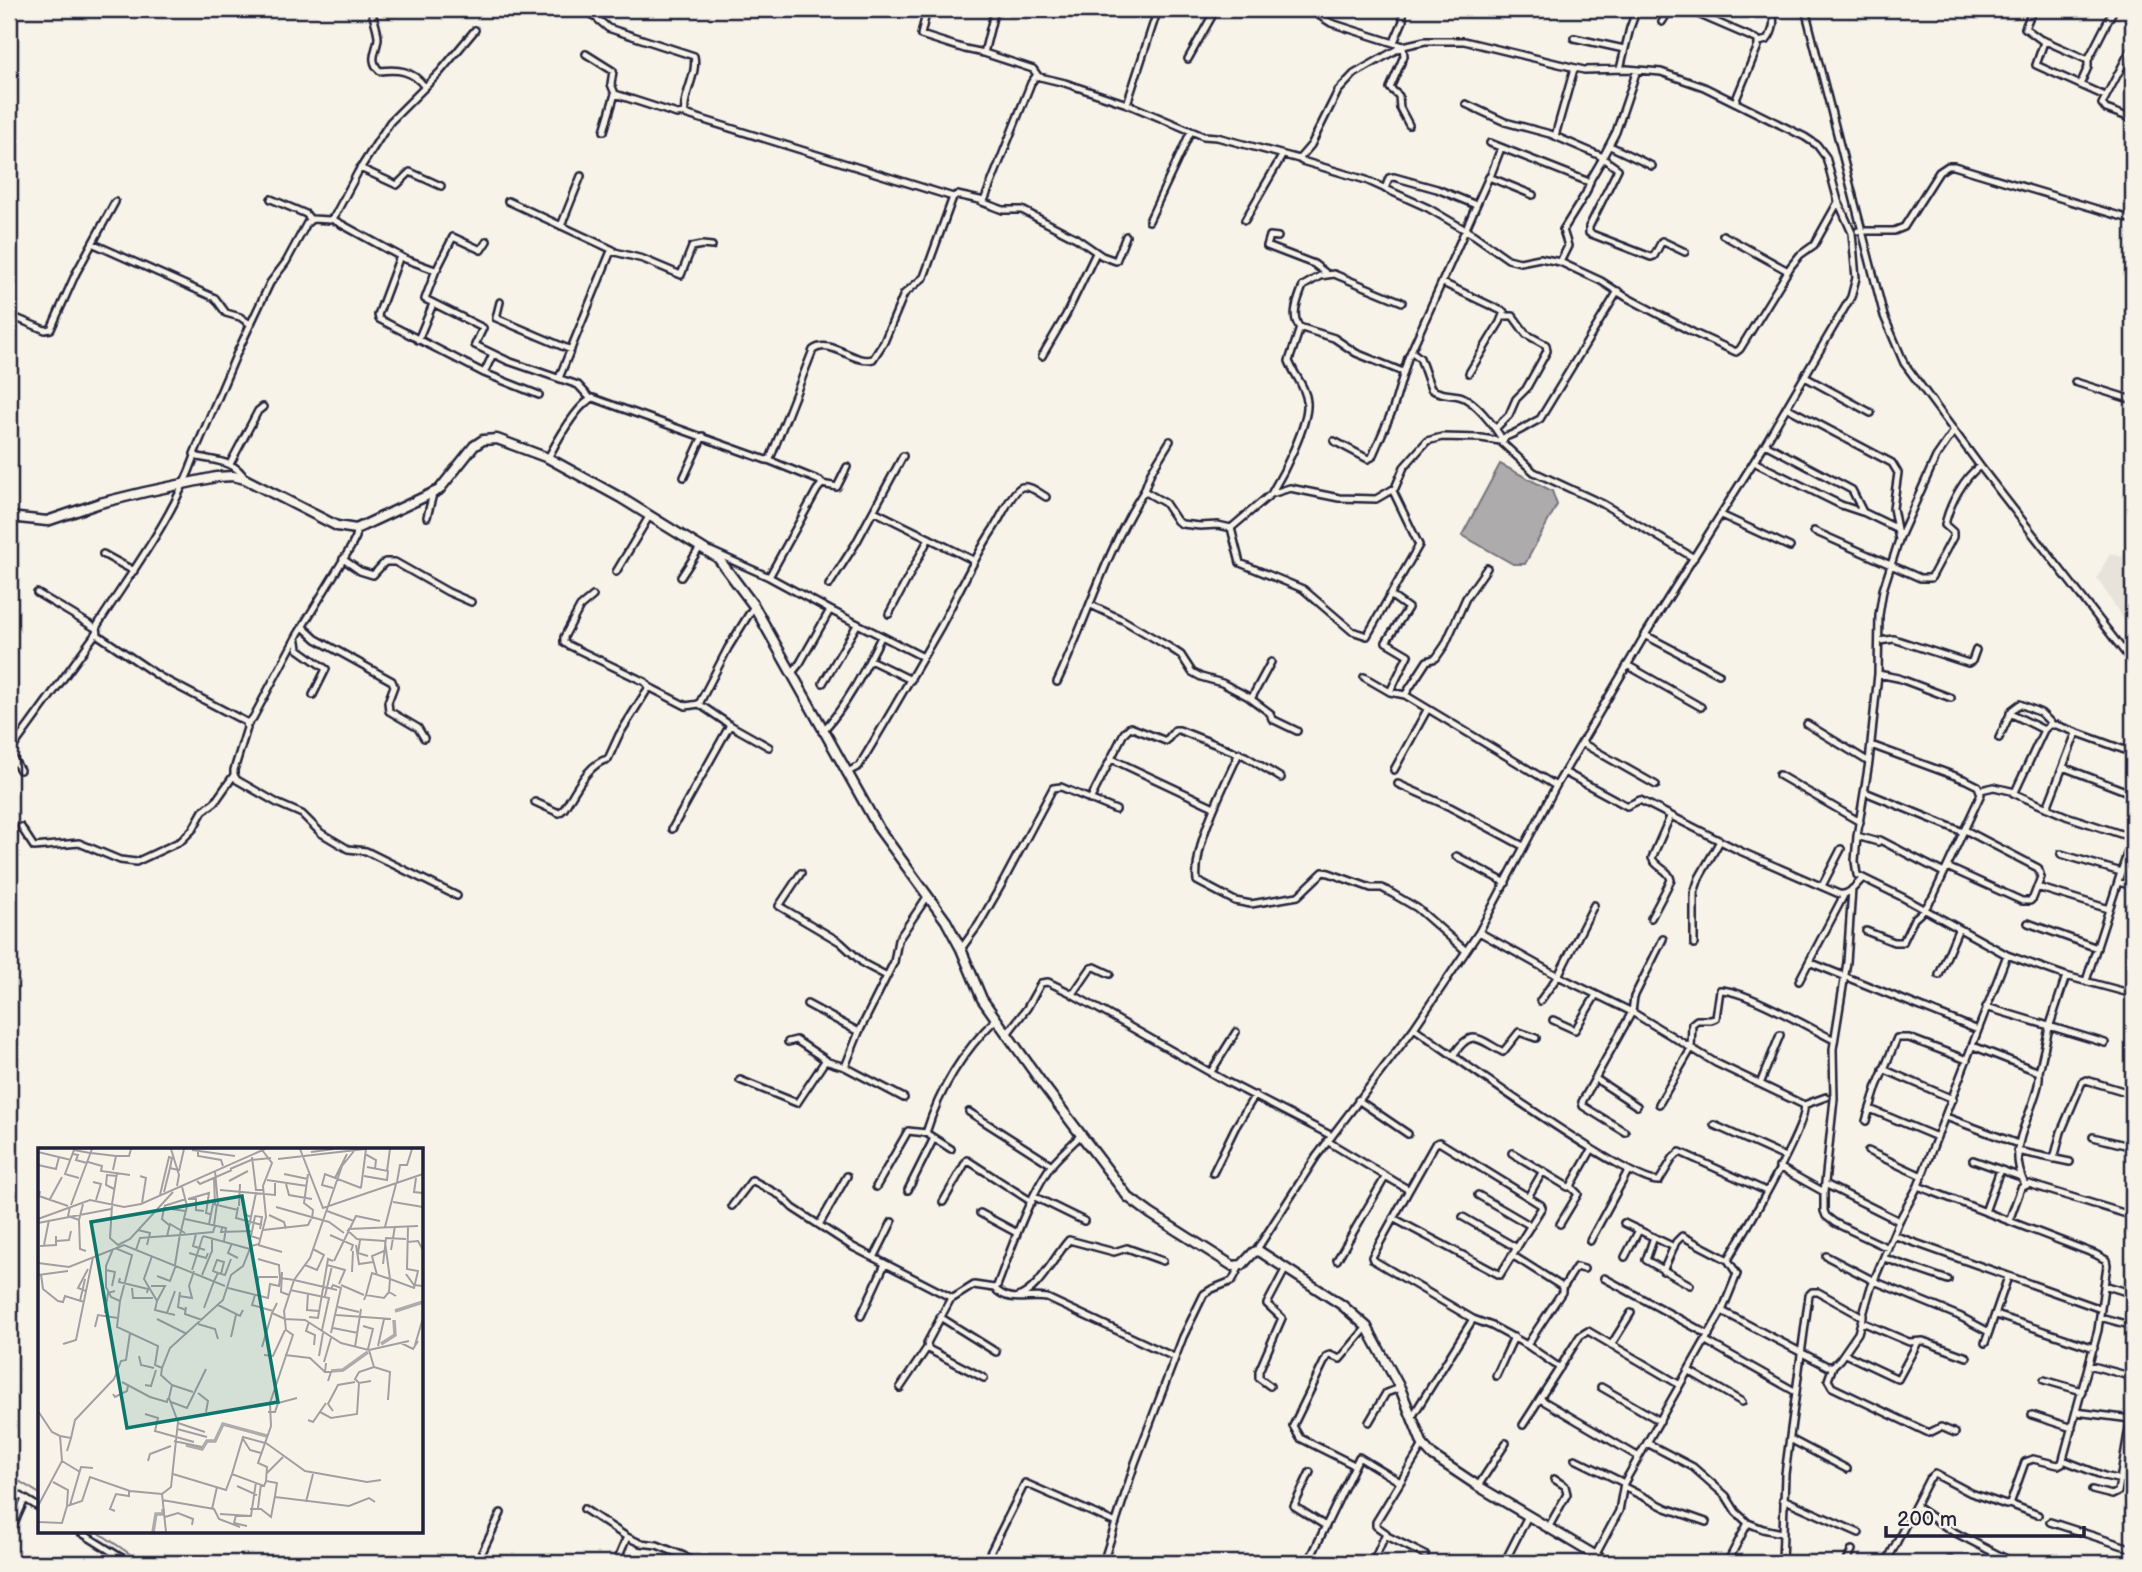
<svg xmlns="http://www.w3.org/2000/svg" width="2142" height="1572" viewBox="0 0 2142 1572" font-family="'Balsamiq Sans',sans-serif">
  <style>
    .built { fill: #e7e3db }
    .water { fill: #aeabad; stroke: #76747f; stroke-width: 2 }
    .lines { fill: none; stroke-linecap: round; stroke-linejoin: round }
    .stream { stroke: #76747f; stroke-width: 2 }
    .street-casing { stroke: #22223b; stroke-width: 10 }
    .secondary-casing { stroke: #22223b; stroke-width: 13 }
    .street { stroke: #f7f3e8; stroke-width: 5 }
    .secondary { stroke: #f7f3e8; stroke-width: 8 }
    .inset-river { fill: none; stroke: #aeabad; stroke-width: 3.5 }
    .inset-road { fill: none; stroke: #a29fa3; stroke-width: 2 }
    .view { fill: #0f766e; fill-opacity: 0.15; stroke: #0f766e; stroke-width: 3.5 }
    .inset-edge { fill: none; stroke: #22223b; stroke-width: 3.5 }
  </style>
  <rect width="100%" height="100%" fill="#f7f3e8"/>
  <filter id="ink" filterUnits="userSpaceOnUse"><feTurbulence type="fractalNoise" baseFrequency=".0143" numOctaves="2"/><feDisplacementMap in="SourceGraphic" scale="14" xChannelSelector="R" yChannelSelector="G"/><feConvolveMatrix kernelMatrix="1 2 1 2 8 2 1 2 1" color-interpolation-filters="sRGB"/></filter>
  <g filter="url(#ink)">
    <path class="built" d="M2128 549 2133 550V634L2097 578 2110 553 2122 557Z"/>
    <path class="water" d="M1500 464 1552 491 1557 505 1525 564H1513L1462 535Z"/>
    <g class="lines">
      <path class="stream" d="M9 1475 40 1494
        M98 1532 143 1563"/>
      <g class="street-casing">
        <path id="street" d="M371 9C373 18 378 29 378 38 377 51 368 60 380 71 398 69 412 70 424 86
          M586 9 608 28 694 56C698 75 682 95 685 114L953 197
          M927 9 921 35 965 49 984 53
          M995 9 984 53 1033 69 1038 76
          M1309 9 1331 23 1403 46 1404 56 1390 88 1399 96 1400 108 1409 125
          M1686 9 1758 40V46L1735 102
          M1805 9 1862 231H1858
          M2033 9 2025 28 2044 42 2036 65 2105 96
          M1662 22 1670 9
          M1574 38 1624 49
          M2043 40 2088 60V67L2080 85
          M1394 42 1403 21V9
          M1759 42 1767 40C1774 31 1776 19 1770 9
          M2130 51 2102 104 2106 109 2133 119
          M586 54 613 71 611 84 615 94
          M1188 59 1216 9
          M2088 60 2114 9
          M1620 69 1630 28 1637 9
          M1127 104 1158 9
          M1466 104 1505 122 1550 134 1603 157 1616 132 1637 70
          M604 131 615 94 677 114 684 113
          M1555 136 1574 69
          M1490 143 1589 182 1603 158
          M1610 146 1652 166
          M1601 157 1618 169 1589 227V233L1651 257 1654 256 1662 241 1685 252
          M1299 159 1302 161 1366 180 1428 208 1474 235 1508 259 1520 262 1540 258 1560 262 1601 281 1626 297 1694 333 1736 352 1740 349 1791 266 1800 255 1814 245 1838 202
          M360 168 397 185 410 172 441 186
          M1490 177 1501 148
          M1385 189 1389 178 1394 177 1437 189 1476 205
          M271 199 306 214 311 220
          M508 201 613 250
          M982 202 1003 210H1022L1076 238 1102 256 1116 261 1126 236
          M332 219 405 259 435 270 437 269 453 237 481 250 487 241
          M1245 220 1282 156
          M2133 220 1954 166H1948L1939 172 1904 227 1894 231H1862L1884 316 1904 363 1980 466 2133 663
          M1149 221 1191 131
          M561 226 581 176
          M1723 235 1788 271
          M1278 237 1270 236 1267 246 1314 264 1327 274
          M94 244 215 298 226 313 240 317 250 324
          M400 256 378 315 379 319 484 373 539 395
          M1560 262 1568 246 1563 230 1586 193 1590 182
          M436 270 425 299 483 328 475 345 508 361 578 385 590 398
          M1443 283 1504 312 1500 322 1469 373
          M500 302 496 318 571 350
          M9 315 45 330 51 329 76 273 115 202
          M1299 327 1334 338 1356 353 1403 372
          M418 340 433 304
          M1411 351 1420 358 1431 389C1440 395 1449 394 1459 396 1474 399 1496 428 1503 441
          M1042 356 1066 315 1096 253
          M484 373 493 354
          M1805 377 1871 413
          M559 378 611 251 643 259 681 275 692 247 702 245 712 246
          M2075 382 2133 400
          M1786 407 1892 463 1898 473 1893 508 1899 540 1883 590 1879 615 1878 674 1869 762 1857 836 1855 861 1857 875 1902 897 2007 955 2066 976 2133 994
          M1496 428 1509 415 1516 399 1526 389 1547 351 1546 345 1526 334 1513 316H1503
          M1334 441 1368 459 1372 457 1393 409 1408 358 1489 177 1533 195
          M1502 443 1505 437C1518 433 1528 425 1540 419L1618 291
          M1765 444 1852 490 1863 512 1896 528
          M195 456C173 518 132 571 97 626L98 635 160 677 246 722 247 728 234 770V775L237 780 279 804 302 814 321 833 348 849 366 851 457 896
          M548 458C556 443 577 404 593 398L766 460 770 459 813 350C831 337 854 365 873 359L884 342 904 294 924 277 953 197 957 195 984 201 1031 83 1036 76 1065 83 1127 104 1203 136 1217 137 1299 159 1311 145 1338 91 1354 74 1403 46 1425 41H1464L1584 70 1627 69 1661 72 1704 87 1805 137 1817 145 1826 157 1838 201 1852 233 1856 278 1851 297 1765 444 1645 635 1556 786 1479 932 1414 1028 1316 1157 1256 1251
          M768 460 820 481 822 484
          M1754 462 1841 505 1862 512
          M230 464 258 411 263 407
          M684 477 703 436
          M245 479C236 461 216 461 198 457L194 454 237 353 270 283 286 262 307 223 312 219 330 220 334 217 358 172 390 122 440 72 475 30
          M1144 491 1151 472 1170 441
          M1271 494C1283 474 1309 424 1307 402 1306 387 1294 375 1289 361L1300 328C1290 316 1298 300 1303 286L1320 276 1334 274 1402 302
          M874 511 973 560
          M1721 515 1790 547
          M427 517 433 494
          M1231 528 1240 563 1303 589 1352 631 1367 636 1419 545 1393 491
          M1814 531 1920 578H1931L1953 537V532L1945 525C1949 505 1964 477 1980 466
          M1900 537 1936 457 1954 431
          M711 551 769 577 830 610
          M103 554 134 571
          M343 559 360 571 373 575 385 562H395L448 592 471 602
          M1487 568 1466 598 1445 645 1436 658 1427 661 1405 695 1556 786
          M616 572 650 515
          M681 577 701 546
          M769 577 817 490 822 484 837 487 847 467
          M829 585 856 543 903 456
          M37 593 97 629
          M593 596 580 607 564 637V643L645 682 649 687
          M1091 605 1123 620 1169 647 1181 655 1192 672 1201 677 1222 683 1247 696 1270 713 1272 719 1297 731
          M754 606 728 648 699 704 730 725 769 747
          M889 614 929 538
          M303 627 316 639 392 681 394 686 388 702 389 711 418 728 424 738
          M1645 635 1719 674
          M297 641 298 649 326 669 313 695
          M1879 641 1894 639 1968 663 1972 661 1976 650
          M870 660 911 680
          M1627 665 1701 707
          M791 674 800 663 830 610 923 657
          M1878 674 1898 678 1951 698
          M1364 677 1390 692 1405 695
          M1057 682C1087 619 1106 550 1144 491L1165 503 1177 521 1182 524 1200 526 1218 525 1231 528 1271 494 1290 488 1339 498 1376 499 1395 488 1404 467 1427 441 1442 437 1481 438 1500 441 1534 472 1603 504 1694 558
          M823 683 857 625
          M1390 692 1408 655 1386 642 1408 608 1390 595
          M1251 699 1271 662
          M2010 713 2044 730
          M1807 724 1869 762
          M247 725 253 718 298 634 351 547 356 537V529
          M822 732C848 704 864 671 881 637
          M1999 738 2012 710 2020 704 2041 713 2052 724
          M1582 743 1656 785
          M1239 753C1224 787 1193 844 1197 881L1235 901 1251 904 1298 896 1323 872 1329 873 1371 888H1382L1393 894 1417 908 1466 951
          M1111 761 1114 760 1214 807
          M2063 767 2133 794
          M20 770 11 755 14 746 97 632
          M1394 770 1427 710
          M1564 772 1627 806 1640 800 1740 851 1839 894C1849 896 1855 886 1862 879
          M846 773 859 766C887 720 914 673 941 626 958 594 972 562 992 531 999 522 1012 490 1022 487 1030 485 1039 493 1046 497
          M1779 775 1860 822
          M1398 784 1450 807 1523 846
          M1981 790 1994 787 2015 792 2044 730 2049 725H2056L2133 753
          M1865 792 1963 832
          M2013 793 2066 816 2133 838
          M1090 800 1124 733 1130 727 1166 741 1175 730H1179L1245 756 1281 778
          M535 802 559 813 564 809C575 792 588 763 608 759L619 735 649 687 686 706 699 704
          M2047 808 2076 733
          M21 827 34 847 79 843 120 860 136 862 181 841 193 829 203 811 215 802 234 775
          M672 829 730 725
          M1857 836 1878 842
          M1880 840 1944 873
          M2061 854 2121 872
          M1456 856 1506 883
          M1947 867 2022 901H2030L2033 898 2041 877 2038 868 1965 830
          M801 873 779 906 840 942 864 964 887 976
          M2118 882 2133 886
          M1822 886 1841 849
          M2037 887 2109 909
          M1852 889 1847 962 1833 1049 1834 1099 1824 1192V1211L1826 1216 1835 1223 1888 1248
          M1651 918 1671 880C1669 869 1656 868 1652 858L1670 817
          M2028 923 2097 948
          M1866 931 1894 942H1903L1914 919 1924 910 1933 897 1981 794 1978 786 1966 780 1871 745
          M1479 932 1558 976 1632 1012 1716 1063 1804 1105 1826 1097
          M1694 944V893L1699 878 1720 841
          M961 949 979 924 1003 882 1053 788 1061 787 1116 810
          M1809 962 1978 1030
          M1939 975 1958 930
          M1799 981 1844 895
          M2086 981 2133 835
          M1072 994 1227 1082 1332 1136
          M1540 1001 1558 976 1594 905
          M807 1004 859 1032
          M1986 1007 2105 1043
          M1553 1020 1575 1030 1596 995
          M1414 1028C1448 1052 1632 1185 1659 1181L1673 1158 1680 1152 1766 1191
          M1007 1034 1027 1008 1041 983 1048 982 1073 994 1091 968 1095 967 1110 974
          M788 1042 796 1040 826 1060
          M1973 1046 2039 1072C2040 1082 2037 1090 2034 1099 2023 1133 2009 1150 2025 1185
          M1453 1056C1471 1027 1478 1039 1503 1052L1519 1032 1536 1038
          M845 1067 904 1098
          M1883 1069 1953 1099
          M1211 1072 1236 1032
          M2039 1072 2049 1028 2066 976
          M1596 1079 1637 1106
          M740 1080 797 1103 825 1061 845 1067 859 1032 894 962 898 940 927 897
          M1760 1084 1780 1035
          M1358 1100 1408 1134
          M1659 1104 1691 1049 1692 1024 1697 1020H1711L1716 1018 1720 990C1745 990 1810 1028 1834 1040
          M1870 1109 1937 1137
          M969 1112 1052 1165
          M1946 1117 2018 1144
          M1866 1121 1877 1086 1897 1038H1909L1967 1060
          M1714 1125 1785 1157
          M1625 1132 1583 1106 1582 1102 1632 1012 1634 997 1663 939
          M2093 1137 2133 1147
          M1327 1141 1409 1190 1372 1257 1373 1260 1473 1319 1492 1326 1527 1345
          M951 1149 926 1133C940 1088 962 1052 996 1019
          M1868 1151 1922 1176
          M2017 1151 2070 1162
          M1512 1153 1568 1187 1572 1186
          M2054 1159 2061 1132 2082 1082 2086 1080 2133 1094
          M1973 1160 2021 1177
          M1779 1167 1824 1192
          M1213 1173 1235 1128 1255 1095
          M1825 1184 1899 1221
          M1918 1186 2095 1254 2106 1260 2107 1265 2098 1330 2062 1463 2058 1465 2033 1459 2025 1462 2010 1504
          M876 1187 908 1131 926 1133
          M908 1190 934 1138
          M1478 1195 1531 1226
          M1035 1197 1084 1221
          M1528 1197 1543 1171
          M943 1202 967 1160 1032 1202
          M732 1206 752 1180 781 1196 793 1208 853 1247 952 1298
          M1985 1212 2000 1170
          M980 1213 1017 1233
          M1463 1217 1517 1248
          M1393 1218 1500 1275 1542 1207 1541 1205 1439 1142 1435 1144 1409 1190
          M2009 1221 2021 1188 2029 1184 2133 1216
          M1624 1223 1674 1247
          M1560 1224 1578 1194 1572 1188V1184L1592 1149
          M819 1225 847 1176
          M1893 1235 2101 1309
          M1654 1237 1646 1260 1690 1285
          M1590 1241 1628 1171
          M1512 1255 1561 1286H1564L1576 1267 1584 1269
          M1826 1256 1874 1281 1959 1316 1989 1332
          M1625 1257 1639 1230
          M874 1258 892 1222
          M1884 1258 1948 1280
          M1337 1260 1386 1176
          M1728 1260C1741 1238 1810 1122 1804 1105
          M1604 1278 1709 1335
          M2104 1285 2133 1294
          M994 1288C1011 1305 1027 1294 1047 1298L1174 1357
          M1017 1297C1038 1292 1055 1255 1069 1240L1114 1252 1127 1248 1163 1261
          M1722 1311 1827 1366H1833L1840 1359 1858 1333 1870 1290 1899 1221 1918 1186 2007 955
          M1996 1315 2094 1348
          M861 1316 885 1264
          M940 1317 996 1352
          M2100 1317 2133 1326
          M1862 1322 1909 1342 1923 1341 1967 1357
          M1706 1341 1796 1392
          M1985 1343 2008 1277
          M1611 1345 1631 1313
          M1845 1354 1898 1379 1918 1342
          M2089 1365 2133 1377
          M1833 1366 1828 1380 1832 1387 1929 1433 1941 1427 1955 1433
          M1560 1368 1527 1345 1562 1292V1286
          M1689 1371 1742 1402
          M1496 1376 1514 1337
          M984 1378 928 1349 927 1343 950 1300 974 1285 994 1288 997 1286C1011 1250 1030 1192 1054 1162 1062 1153 1072 1144 1081 1135
          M2044 1380 2082 1391
          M1270 1386 1259 1378V1371L1282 1318 1267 1304 1286 1268
          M1601 1387 1660 1421
          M900 1388 927 1348
          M1540 1399 1639 1457
          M2076 1412 2131 1419
          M2032 1415 2072 1428
          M1412 1417 1473 1319
          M1369 1422 1386 1393 1400 1388
          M1523 1425 1580 1336 1588 1331 1680 1385
          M1790 1439 1847 1469
          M1647 1443 1693 1467 1726 1496 1736 1512 1748 1523 1763 1529 1782 1533
          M1575 1459 1624 1483
          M2063 1460 2104 1476 2121 1480
          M1354 1465 1300 1438 1293 1426 1327 1356 1330 1355 1340 1359 1367 1327
          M1310 1472 1294 1506 1324 1525
          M1478 1486 1506 1443
          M1624 1487 1666 1508 1706 1522
          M9 1489 40 1508
          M2092 1490 2112 1495 2118 1492 2133 1404
          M1783 1499 1859 1533
          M1915 1506 1952 1531 2014 1563
          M584 1509 627 1537 640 1543 657 1545 684 1556 694 1563
          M2050 1522 2133 1549
          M1548 1528 1567 1494 1565 1486 1554 1479
          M80 1532 130 1563
          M9 1535 25 1499
          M1385 1535 1425 1555
          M1595 1556 1619 1511 1624 1483 1722 1311 1737 1274 1728 1260 1682 1236 1676 1242 1663 1271
          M477 1563 501 1513
          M616 1563 627 1537
          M985 1563 1025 1483 1116 1523
          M1103 1563 1135 1463 1183 1337 1204 1294 1212 1289 1232 1281 1240 1266
          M1308 1563 1359 1457 1400 1482
          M1382 1563 1375 1558 1386 1533 1376 1526V1522L1423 1445
          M1504 1563 1528 1516
          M1727 1563 1748 1523
          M1782 1563 1785 1474 1809 1295 1812 1292H1818L1863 1317
          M1846 1563 1852 1550
          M1886 1563 1929 1479 1935 1474 1971 1493 2006 1505 2010 1504 2038 1515
          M1949 1563 1950 1560"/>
      </g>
      <g class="secondary-casing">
        <path id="secondary" d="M9 517 47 521 100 503 145 492 216 477 233 476 245 479 337 526 356 529 439 490 474 446 483 440 497 439 548 458 621 498 718 558 754 606 879 829 946 921 961 949 982 999 1041 1082 1128 1197 1151 1214 1233 1266 1242 1265 1254 1252 1259 1251 1342 1305 1367 1327 1400 1388 1423 1445 1433 1456 1478 1486 1608 1563"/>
      </g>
      <use href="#street" class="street"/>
      <use href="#secondary" class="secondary"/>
    </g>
  </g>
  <g transform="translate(38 1148)">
    <rect width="385" height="385" fill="#f7f3e8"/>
    <path class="inset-river" d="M357 163 385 154M343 196 357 187 356 172M293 223 305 222 330 204M148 297 164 301 169 293H177L185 276 229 288M115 384 118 366H125V361"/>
    <path class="inset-road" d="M133 1 141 27 139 38M262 1 285 60 385 26M154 2 197 8M160 3V8L183 12 185 18M0 4 33 12M273 4 296 1M53 5 78 8M35 6 40 7 38 12 49 15M327 6 338 12 337 21M214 9 218 42H225M240 11 327 1M50 14 64 18 63 23 92 27M0 17 18 21 21 9M192 21 213 12 233 10M75 22 78 8H91L93 1M141 23 146 1M177 23 180 56M349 23 352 1M246 26 270 31M270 26 266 55 275 62 274 71M102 28 108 30 104 55M326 28 349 32 350 23 329 19M41 30 27 26 36 2 52 5M176 30 177 56M297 30 309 6M378 30 376 44 385 45M229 32 269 38M159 33 162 36 194 22M191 33 210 23M55 34 63 36 58 52M359 34 362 17H369L374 1M248 36 251 47 274 51M295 40 284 37 287 26 323 40M323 40 328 1M76 41 68 37 69 27 79 28M182 42 237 47V35M2 43 1 48 30 58M126 44 132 20M122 47 131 9 134 10 132 20 140 22M12 51 24 29M150 51 171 45 168 65 172 66M150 51H158V62L166 63M355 54 385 59M74 56 79 25M33 57 54 1M74 58 72 90 80 97 92 91 135 44M126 58 148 51M201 58 202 36M32 59 30 68 41 72 45 56M200 59 198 70 224 77M238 59 291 74 306 85M289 63 316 73M206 66 213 69 210 83M231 67 246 74 248 81M213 69 218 45M0 71 52 52 86 59 103 56 227 1M147 71 188 80 186 93M41 72 42 101 48 103M0 75 73 61M171 76 175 56 200 62M131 77 124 71 126 60 147 63M176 77 179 56M347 79 358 36M184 80 183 84 214 83M222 81 224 69 217 68 213 88 222 91M310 81 380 78M100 82 112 85 109 97M225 82 270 77 273 71M309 82 319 91 347 93M158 86 155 98 167 102M143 87 175 84 177 78M292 87 315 97 313 103M129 88 132 76 147 85M165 88 212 101M322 92 320 105 330 108M18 93 31 92 33 83M347 94 352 131M369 94 380 93 385 102M194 95 190 105 200 110M6 97 11 72M220 97 244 104M318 97 321 116 335 114M2 98 18 97V88M77 100 94 107 82 153M75 101 68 118V139L73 149 82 153 79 179 120 198 117 217 124 220M98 102 102 90 142 87 149 58 144 39M353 102 357 78M151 105 168 110 170 105M114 108 106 131 119 153 117 162 137 167M220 111 241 117 242 130M295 113 290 111 289 117 307 122 301 136M296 113 318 68 342 73M0 115 31 119 86 97 187 138M345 116 348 90 368 91M137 117 142 86M267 117 279 122 286 107 275 101M68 122 77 124 74 138M154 122 165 88M244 124 243 144 251 147M314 124 315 103M180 125 175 123 179 112 186 114 183 126M3 126 5 141 20 153 25 154 27 148 46 154M368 126 376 137 385 138M0 127 30 123M164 127 174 103V90M339 127 334 108 346 103M119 128 132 133 138 117M82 130 81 134 110 141 109 145M352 131 376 140 380 123 369 121 370 79M256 132 299 142M176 133 180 125 187 127 193 111M219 134 221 129H240M303 137 326 147M113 138H127L119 153M94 140 95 150H115M190 140 230 150 232 136 241 138 242 130 256 132 272 110 304 18 316 3M252 142 291 150 284 182M48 143 40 140 50 121M142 144 140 159 148 162M270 145 269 162 281 163M217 147 214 157 235 163M328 147 334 125 352 131 351 144 358 148M141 148 154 150 151 138 156 123M287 148 294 118M326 152 328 147 346 150 351 144M42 153 47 131M239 155 234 165 247 171M180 157 202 168 205 162M148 159 147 166 164 172M300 159 321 164M166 160 176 133M67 165 70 145 77 143M129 165 137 143M298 167 353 171M271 169 280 170 289 117M119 171 149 186M247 171 267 172 303 195 331 202 336 219 321 224 317 231 321 235 333 233M271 174 268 183 277 187 276 197M160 176 177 181 180 191M325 178 335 181 330 201M57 179 60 167 80 170M295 180 320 185M293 185 303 140 295 137 293 141M193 189 198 167M363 195 375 201 380 193M25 196 38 192 55 109M377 197 385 170M340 198 346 171M224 199 234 165M317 199 323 161M331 202 371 193M226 207 235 208 247 182M247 207 272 210 287 224M101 208 103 217 116 220M281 208 285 185M286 214 293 190M288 215 287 224H293L290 233M336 219 352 224 350 252M84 234 112 249 129 254 130 250M107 237 113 238 118 222M134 237 155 244M160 245 170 253 168 264M75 246 77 249 89 243 90 238M133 254 149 260 168 221M0 263 14 284 22 288 24 313 0 358M295 263 290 256 300 237 317 234M230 264H237L240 255 259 250M282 264 293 270 319 266 321 235M107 266 120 270 117 283 156 294M270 272 275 274 288 255M140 275 167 284M139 281 169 289M22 288 33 290 29 303M33 290 37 272 76 231 83 213 88 212 92 185M205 291 212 302 223 305M136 293 164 299M228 295 267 323 329 334 343 332M24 313 42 324M110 313 112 306 133 298M229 325 245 309M135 326 188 342 194 326 226 338 228 333M194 326 205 289 227 295M15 334 30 342 29 357M199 338 219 347M237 349 311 358 331 350 337 354M124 352 176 361 181 371 202 379M268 354 275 326M32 357 43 319 55 320M220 360 223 336M174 361 179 339M212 361H223L233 369 237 348 239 335 228 333 229 319 220 315 233 278 232 255 255 187 248 182 246 163 256 132M77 363 72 361 78 346 91 348V343M182 366 213 368 218 334M198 367 196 375 209 378M127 369 140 365 155 371 154 377M0 374 24 375 29 358 44 353 52 329 92 343 124 346M128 384 124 346 133 339 140 274 131 250 134 237 123 227 124 220 132 200 185 152 193 127 205 118 213 98 221 96 228 69 225 38 234 15 224 2"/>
    <path class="view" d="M204 48 240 254 89 280 53 74Z"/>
    <rect width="385" height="385" class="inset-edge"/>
  </g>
  <rect width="2142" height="1572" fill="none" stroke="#f7f3e8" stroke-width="35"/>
  <rect x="18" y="18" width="2107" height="1537" fill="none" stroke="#22223b" stroke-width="2.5" filter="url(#ink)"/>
  <path d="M1886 1526v10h198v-10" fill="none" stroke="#22223b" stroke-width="3.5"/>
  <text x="1897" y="1526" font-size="21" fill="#22223b" stroke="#f7f3e8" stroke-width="5" paint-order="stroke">200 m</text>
</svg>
